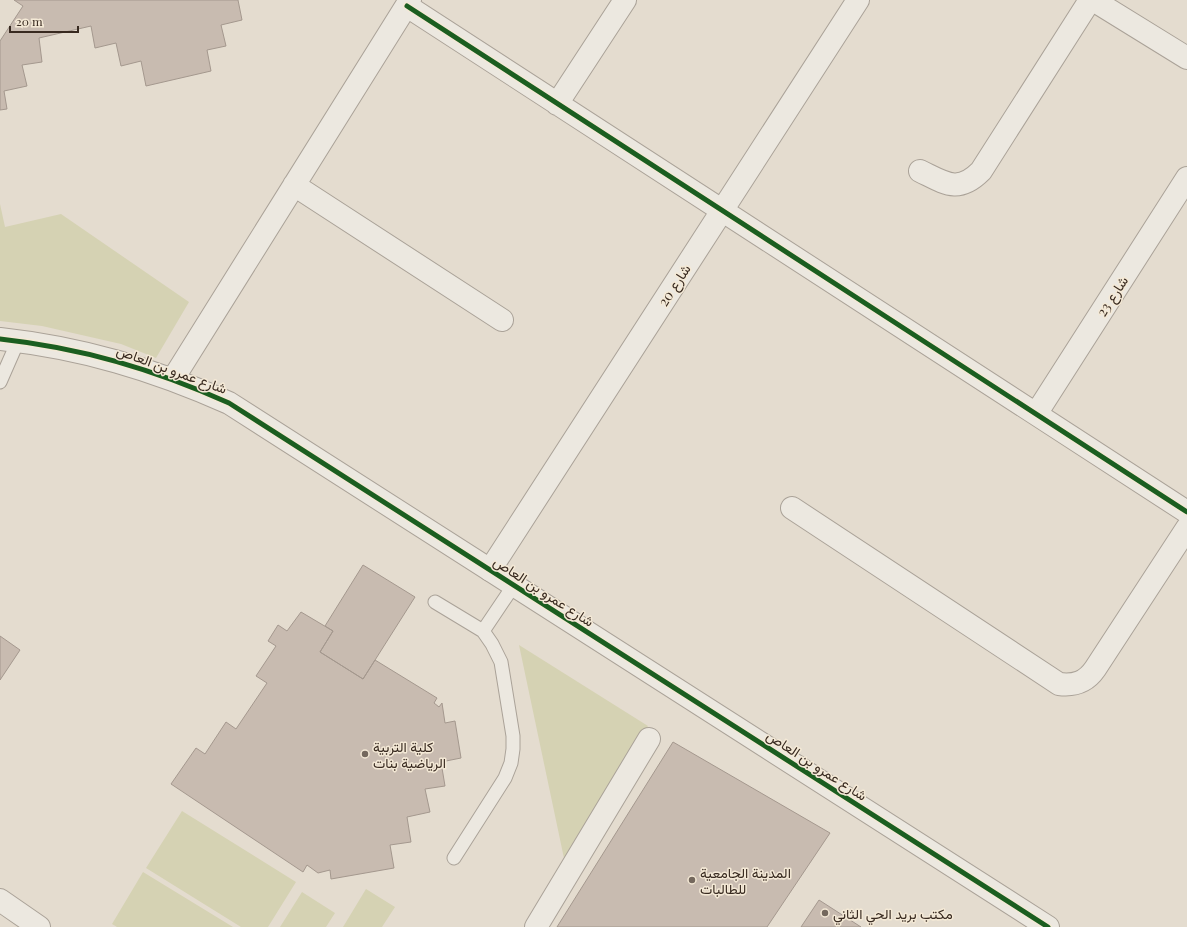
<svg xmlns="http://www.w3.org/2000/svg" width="1187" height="927" viewBox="0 0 1187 927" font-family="'Playfair Display',Vazirmatn,serif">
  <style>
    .green { fill: #d5d2b3 }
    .building { fill: #c8bbb0; stroke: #a4988e }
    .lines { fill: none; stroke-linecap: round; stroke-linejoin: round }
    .service-casing { stroke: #aaa298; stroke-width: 15 }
    .minor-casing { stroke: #aaa298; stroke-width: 24 }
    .tertiary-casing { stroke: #aaa298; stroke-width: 24 }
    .service { stroke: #ece8e0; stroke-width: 13 }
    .minor { stroke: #ece8e0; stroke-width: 22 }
    .tertiary { stroke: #ece8e0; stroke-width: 22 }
    .cycleway-casing { stroke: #f4e9d6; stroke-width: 8 }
    .cycleway { stroke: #1b5e20; stroke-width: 5 }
    .poi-dot { fill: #74685d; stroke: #f4e9d6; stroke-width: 1.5 }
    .labels { text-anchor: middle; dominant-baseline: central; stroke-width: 3; stroke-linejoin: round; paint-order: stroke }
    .street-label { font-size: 14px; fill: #382a20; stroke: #f4e9d6 }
    .poi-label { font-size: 14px; fill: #382a20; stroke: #f4e9d6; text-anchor: start }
  </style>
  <rect width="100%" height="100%" fill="#e4dccf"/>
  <path class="green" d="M0 204 5 227 61 214 189 302 156 358 121 344 42 326 0 321Z
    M519 645 648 726 565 863Z
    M182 811 296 882 268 927H241L146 868Z
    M143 872 233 927H117L112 924Z
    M366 889 395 907 382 927H343Z
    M302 892 335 913 326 927H280Z"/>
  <path class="building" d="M14 0H238L242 20 221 25 226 46 207 50 211 71 146 86 141 61 121 66 116 43 95 48 91 26 39 38 42 62 22 65 27 86 4 91 7 109 0 110V41L23 6Z
    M363 565 415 597 363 679 320 652 333 631 325 626Z
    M301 612 333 631 320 652 363 679 375 660 437 698 434 703 439 707 442 703 445 723 455 721 461 758 441 762 445 786 425 789 430 812 407 817 411 842 390 845 394 868 331 879 330 870 318 873 307 865 303 872 171 784 196 748 205 754 226 722 236 729 267 683 256 676 276 646 268 641 278 625 287 631Z
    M0 636 20 650 0 680Z
    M673 742 830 833 767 927H557Z
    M819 900 861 927H801Z"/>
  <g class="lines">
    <g class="service-casing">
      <path id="service" d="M0 382 18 341
        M435 602 483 631 492 644 501 662 513 736V749L511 763 505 778 454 858
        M483 631 514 585"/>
    </g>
    <g class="minor-casing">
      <path id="minor" d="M1093 0 1187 58
        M407 6 1187 512
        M557 104 625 0
        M920 171C945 183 958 194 981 171L1090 0
        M294 185 502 320
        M173 379 410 0
        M1036 414 1187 178
        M792 508 1059 684C1075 686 1086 682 1095 669L1187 528
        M490 570 858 0
        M536 927 649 739"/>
    </g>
    <g class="tertiary-casing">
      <path id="tertiary" d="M0 339C82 348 153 369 229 403L1048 927
        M0 900 39 927"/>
    </g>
    <use href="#service" class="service"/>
    <use href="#minor" class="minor"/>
    <use href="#tertiary" class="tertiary"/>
    <g class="cycleway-casing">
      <path id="cycleway" d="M407 6 1187 512
        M0 339C82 348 153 369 229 403L1048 927"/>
    </g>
    <use href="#cycleway" class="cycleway"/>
  </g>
  <g class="poi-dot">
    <circle cx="365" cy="754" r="4"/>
    <circle cx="692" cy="880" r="4"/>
    <circle cx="825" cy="913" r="4"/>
  </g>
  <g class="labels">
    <g class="street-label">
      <text transform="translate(674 285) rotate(-57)">شارع 20</text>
      <text transform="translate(1112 296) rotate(-57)">شارع 23</text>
      <text transform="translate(172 369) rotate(20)">شارع عمرو بن العاص</text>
      <text transform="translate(544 591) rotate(33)">شارع عمرو بن العاص</text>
      <text transform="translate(817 765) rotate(33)">شارع عمرو بن العاص</text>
    </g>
    <g class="poi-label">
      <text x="373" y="746">كلية التربية<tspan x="373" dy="16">الرياضية بنات</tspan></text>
      <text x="700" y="872">المدينة الجامعية<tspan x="700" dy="16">للطالبات</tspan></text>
      <text x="833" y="913">مكتب بريد الحي الثاني</text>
    </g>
  </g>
  <path d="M10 26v6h68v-6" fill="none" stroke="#382a20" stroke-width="2"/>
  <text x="16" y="26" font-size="12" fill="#382a20" stroke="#f4e9d6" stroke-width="3" paint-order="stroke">20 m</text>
</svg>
